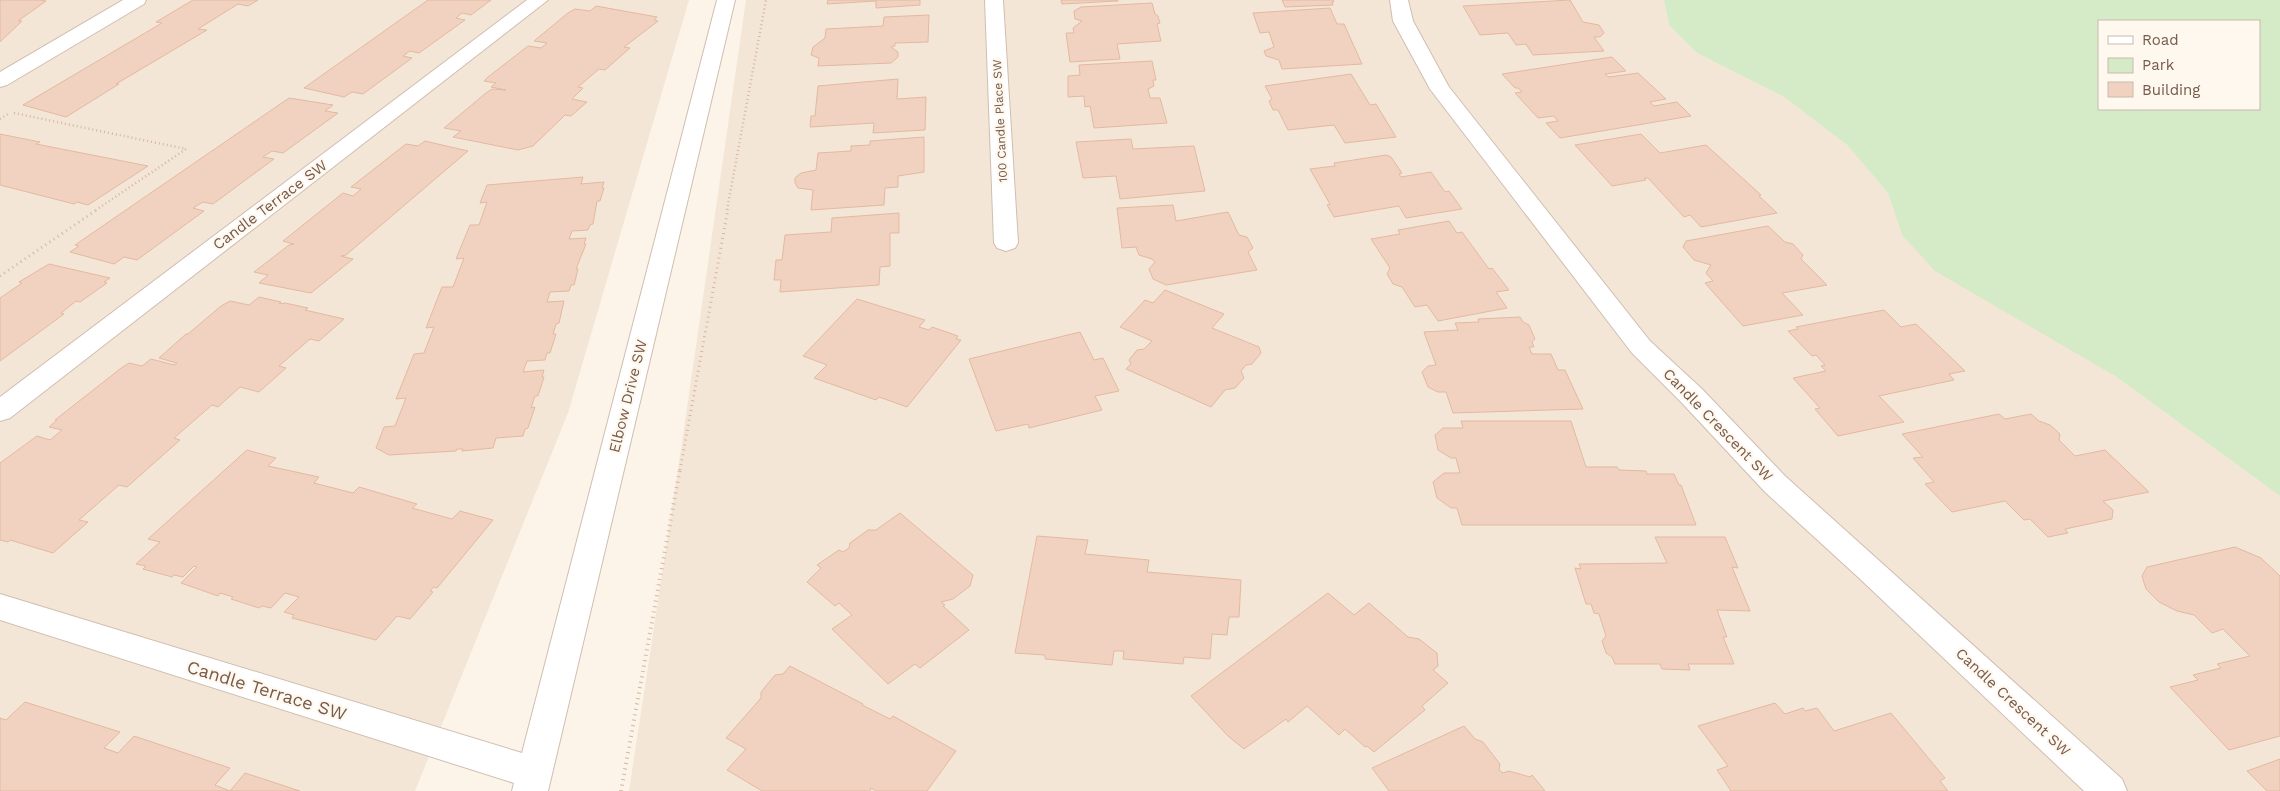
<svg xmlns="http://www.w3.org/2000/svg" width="2280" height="791" viewBox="0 0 2280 791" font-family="'Work Sans',sans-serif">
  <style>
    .residential { fill: #f4e6d6 }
    .green { fill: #d5eac6; fill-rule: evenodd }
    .building { fill: #f1d2c0; stroke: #e3b9a0 }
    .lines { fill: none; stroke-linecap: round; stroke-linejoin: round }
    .minor-casing { stroke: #d0beb0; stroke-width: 2 }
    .path-far2 { stroke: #d6b6a2; stroke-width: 2.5; stroke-dasharray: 1 3; stroke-linecap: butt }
    .path-far1 { stroke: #d6b6a2; stroke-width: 3; stroke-dasharray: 1 4; stroke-linecap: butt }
    .path { stroke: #d6b6a2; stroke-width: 4; stroke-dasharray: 1 4.5; stroke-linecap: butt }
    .minor { fill: #fff; fill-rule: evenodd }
    .labels { text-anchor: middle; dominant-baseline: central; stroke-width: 4.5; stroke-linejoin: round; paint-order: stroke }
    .far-street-label { font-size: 12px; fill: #765a4c; stroke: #fff8ee }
    .street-label { font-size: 15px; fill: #765a4c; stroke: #fff8ee }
    .near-street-label { font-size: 18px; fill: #765a4c; stroke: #fff8ee }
  </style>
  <rect width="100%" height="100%" fill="#fcf4e8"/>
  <path class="residential" d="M0 0H689L568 413 415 791H0Z
    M746 0H1664L1669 25 1697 53 1784 97 1847 145 1888 193 1902 235 2115 376 2280 496V791H629L682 443Z"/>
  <path class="green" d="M1664 0H2280V496L2115 376 1935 271 1902 235 1888 193 1847 145 1784 97 1697 53 1669 25ZM2099 21H2259V109H2099Z"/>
  <path class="building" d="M0 0H40L46 1 18 21H22L0 42Z
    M193 0H258L248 6 238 4 198 29 207 30 116 84H119L66 117 23 105 162 23 156 22Z
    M428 0H491L471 15 462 13 456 18 465 20 419 53 410 51 403 56 412 58 363 94 352 92 344 97 304 88Z
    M828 0H920V5L876 8V1L827 4Z
    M1061 0H1118V1L1062 4Z
    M1282 0H1333L1334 2H1332L1333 5 1285 7Z
    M1570 0 1583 22 1599 25 1604 33 1600 37H1594L1604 51 1533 55 1526 44 1516 45 1508 33 1480 35 1463 6Z
    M1152 3 1155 14 1158 16 1160 23 1157 24 1161 41 1117 44 1120 59 1070 62 1066 33H1074L1073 28 1082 21 1075 19 1074 11 1081 7Z
    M596 6 657 17 654 20 658 21 624 47 630 48 605 70 599 69 578 87 583 88 572 99 587 102 571 116 565 115 533 146 518 150 453 137 461 131 444 128 486 93 492 89 506 90 491 87 496 83 484 81 488 77 528 46 541 48 547 43 534 41 568 13 575 9 590 11Z
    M1330 8 1337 24H1344L1362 64 1282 69 1279 60 1266 56 1264 51 1274 47 1269 32 1260 33 1253 13Z
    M929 15 928 42 895 43V46L891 47 898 52V57L891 63 818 66 819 58 811 55 813 47 825 38 826 29 883 26 884 17Z
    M1612 57 1626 71 1605 74 1609 77 1638 73 1666 99 1650 102 1654 106 1677 102 1691 116 1560 138 1546 123 1558 121 1554 116 1538 118 1515 93 1522 92 1518 88H1515L1502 74Z
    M1152 61 1156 80H1153L1154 86 1148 89 1150 98H1160L1167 123 1094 128 1090 106 1085 107 1084 96 1068 97V76L1080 75 1079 65Z
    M1351 74 1370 105 1376 104 1396 137 1345 143 1334 125 1288 130 1278 110H1273L1269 101 1272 99 1265 86Z
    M898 79 897 99 926 97 925 130 873 133 874 123 810 127 811 116H815L818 86Z
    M289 98 333 105 325 111 338 113 283 153 272 151 263 157 274 159 213 204 203 202 193 208 204 211 137 260 124 257 114 264 70 252 79 246 75 245Z
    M0 134 40 142 36 144 148 166 88 205 77 202 74 204 0 185Z
    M1641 134 1660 153 1706 145 1761 195 1759 196 1777 213 1701 227 1690 215 1684 217 1648 178H1644L1646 180 1612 186 1575 145Z
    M924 137V172L898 176V187L885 188 884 205 811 210 813 190 798 188 795 183V178L801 173 816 170 818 153 851 151V146L870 145V141Z
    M1131 139 1133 149 1194 146 1205 191 1120 199 1116 176 1083 178 1076 142Z
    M425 141 468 151 346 255 341 256 353 259 311 293 259 283 268 275 254 272 289 245 294 244 283 241 343 193 353 196 361 189 351 187 406 144 418 146Z
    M1386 155 1391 157 1402 173 1399 174 1401 177 1431 172 1445 192 1449 191 1462 209 1406 218 1399 206 1334 217 1327 205 1330 204 1310 169 1335 166 1334 163Z
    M583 177 581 184 604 182 602 188H604L600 201H597L593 224 590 225 588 230 572 231 569 239 586 238 584 244H586L576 269H578L574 285H571L569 291 550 292 547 302 564 301 559 323 556 324 553 334H556L550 353H547L545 360 527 361 523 372 544 370 542 377H544L538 396H535L531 408 535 407 528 428 525 429 523 436 496 438 493 448 462 451 463 449H457L456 451 389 455 376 448 384 427 395 426 406 398 396 399 414 354 424 353 434 327 426 328 442 287H453L464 258 456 259 470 225H479L487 202 480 203 487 185Z
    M1173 205 1176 221 1228 212 1239 235 1247 237 1253 248 1248 252 1257 270 1166 285 1153 279 1149 269 1155 262 1152 259 1139 255 1136 247 1122 248 1117 208Z
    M899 213V233H890V266L880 267 879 285 780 292 781 280H774L776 260H782L785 235 831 232 832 218Z
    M1449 221 1457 233 1462 232 1489 269 1492 268 1509 290 1496 292 1507 308 1438 321 1427 305 1415 307 1402 287 1393 284 1387 274 1390 268 1371 239 1400 234 1398 230Z
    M1768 226 1785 242 1793 244 1803 255 1801 259 1827 285 1782 293 1803 315 1743 326 1705 283 1713 281 1706 273 1711 265 1694 260 1683 247 1686 241Z
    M49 264 110 278 104 282 107 283 80 302 76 301 61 313 64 314 0 361V298L22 283 19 282Z
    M1165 290 1224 314 1212 328 1259 347 1261 353 1252 364 1246 365 1241 371 1244 378 1235 388 1225 390 1211 407 1126 369 1131 364 1129 360 1137 350 1144 349 1152 341 1120 327 1145 300 1153 303Z
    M259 297 281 302 279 304 285 303 308 308 305 310 344 319 319 341 310 339 279 366 286 368 259 392 240 387 218 407 212 405 174 438 180 440 127 487 119 485 79 520 88 522 53 553 10 540 8 542 0 540V463L37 436 50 440 62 430 49 427 57 420H55L120 369 129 363 142 366 151 359 174 365 177 363 159 358 186 334H188L221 306 230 301 249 305Z
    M857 299 925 320 919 327 929 330 932 327 958 336 956 339 961 340 907 407 879 397 876 400 814 378 827 365 803 356Z
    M1884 310 1901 327 1916 324 1965 371 1949 374 1954 380 1879 396 1904 422 1838 436 1815 409 1820 408 1793 378 1826 371 1821 366 1825 365 1816 355 1812 356 1788 331 1798 329 1796 327Z
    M1520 317 1523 322 1529 325 1535 339 1532 342 1534 347H1529L1532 354H1551L1558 370H1565L1583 409 1453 413 1446 392H1438L1428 387 1422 372 1428 366 1436 365 1424 332 1458 330 1455 323 1479 322 1478 319Z
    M1080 332 1094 360 1103 358 1119 391 1095 396 1102 410 1029 428 1028 424 996 431 969 359Z
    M1999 414 2005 419 2031 414 2039 421 2050 425 2060 434 2059 440 2075 456 2105 450 2149 492 2103 501 2113 510 2112 519 2065 529 2068 533 2048 537 2030 519 2024 520 2005 501 1952 512 1925 484 1934 482 1913 458 1923 457 1902 434Z
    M1461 421H1571L1586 467H1617L1619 470 1646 471 1647 474H1674L1679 485H1681L1696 525H1462L1457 508H1451L1437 498 1433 482 1444 473H1460L1456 458H1451L1438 450 1435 435 1443 428H1463Z
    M247 450 276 458 268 466 319 477 314 483 353 493 359 487 417 504 412 508 452 519 460 511 493 520 437 588 434 587 430 591 433 592 410 619 397 616 376 640 292 618 294 615 284 612 299 597 285 593 271 608 262 606 259 608 231 599 233 597 220 593 218 596 181 583 197 567 194 566 183 577 174 575 172 577 143 569 146 566 136 564 160 542 148 539Z
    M900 513 973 575 970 586 953 599 941 602 945 605 943 606 969 630 920 668 915 664 888 684 832 629 852 615 839 603 835 606 807 582 821 568 817 565 839 550 843 552 849 548 850 543 868 530H876Z
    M1037 536 1088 540 1085 554 1149 560 1147 572 1241 580 1239 617H1229L1227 635 1212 634 1210 659 1184 657 1183 664 1123 659 1124 651H1114L1112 665 1045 659V655L1015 653Z
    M1655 537H1725L1738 568 1732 567 1750 611 1717 610 1727 637H1723L1734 664H1688L1690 670 1662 669 1660 664H1615L1612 657 1606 653 1602 641 1606 636 1599 614 1594 613 1591 604H1586L1575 568 1581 569 1579 564 1667 563Z
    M2235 547 2261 558 2280 576V736L2229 750 2170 687 2198 680 2193 675 2221 668 2217 664 2250 656 2223 629 2212 633 2194 615 2177 611 2159 602 2146 589 2142 576 2147 567Z
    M1328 593 1354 615 1369 603 1408 637 1419 639 1437 653 1438 666 1433 670 1448 683 1422 706 1425 710 1374 752 1367 746 1365 747 1345 729 1339 735 1307 706 1288 722 1286 719 1244 749 1228 736 1191 696Z
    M790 666 863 704 862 705 890 719 893 716 956 751 927 791H876L871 788 870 791H762L727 770 746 749 726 738 761 698V692L775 675 783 674Z
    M25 702 120 732 104 748 118 753 134 736 230 768 215 785 230 791 245 773 300 791H0V718L6 720Z
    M1775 703 1785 714 1803 708 1805 711 1817 708 1834 731 1891 713 1945 778 1940 781 1948 791H1731L1717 770 1728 766 1698 726Z
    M1464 726 1475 739 1483 742 1500 764 1499 770 1503 773 1509 771 1530 777 1532 775 1545 791H1389L1372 768Z
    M2280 759V791H2267L2247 771Z"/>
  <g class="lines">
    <g class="minor-casing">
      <path id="minor" d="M123 0H146L144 4 7 85 0 87V72Z
        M527 0H548L10 418 0 421V397Z
        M717 0H735L548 791H512L514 783 0 620V594L522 753Z
        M985 0H1003L1018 243 1015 248 1006 251 997 248 994 243Z
        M1390 0H1408L1413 21 1449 87 1650 341 1702 389 1785 476 2122 779 2127 791H2084L1858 577 1765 492 1682 403 1632 353 1430 89 1393 21Z"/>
    </g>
    <path class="path-far2" d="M14 113 186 149 96 210
      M0 119 8 114
      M727 210 766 0"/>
    <path class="path-far1" d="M0 276 98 209
      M680 470 728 209"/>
    <path class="path" d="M621 791 680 469"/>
    <use href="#minor" class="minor"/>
  </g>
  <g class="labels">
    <g class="far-street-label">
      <text transform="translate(1000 121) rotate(-93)">100 Candle Place SW</text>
    </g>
    <g class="street-label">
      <text transform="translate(270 205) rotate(-37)">Candle Terrace SW</text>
      <text transform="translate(628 396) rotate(-76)">Elbow Drive SW</text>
      <text transform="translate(1718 425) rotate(46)">Candle Crescent SW</text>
      <text transform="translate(2013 702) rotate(43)">Candle Crescent SW</text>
    </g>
    <g class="near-street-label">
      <text transform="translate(267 690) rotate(17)">Candle Terrace SW</text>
    </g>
  </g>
  <rect x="2098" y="20" width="162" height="90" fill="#fff8ee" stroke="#c8b9ad"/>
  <rect x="2108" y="36" width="25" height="8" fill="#ffffff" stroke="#c8b9ad"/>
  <text x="2142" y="45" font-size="15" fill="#765a4c">Road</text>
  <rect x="2108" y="58" width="25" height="15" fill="#d5eac6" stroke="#c8b9ad"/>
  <text x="2142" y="70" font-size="15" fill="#765a4c">Park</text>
  <rect x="2108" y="82" width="25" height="15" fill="#f1d2c0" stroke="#c8b9ad"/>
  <text x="2142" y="95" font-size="15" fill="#765a4c">Building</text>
</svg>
